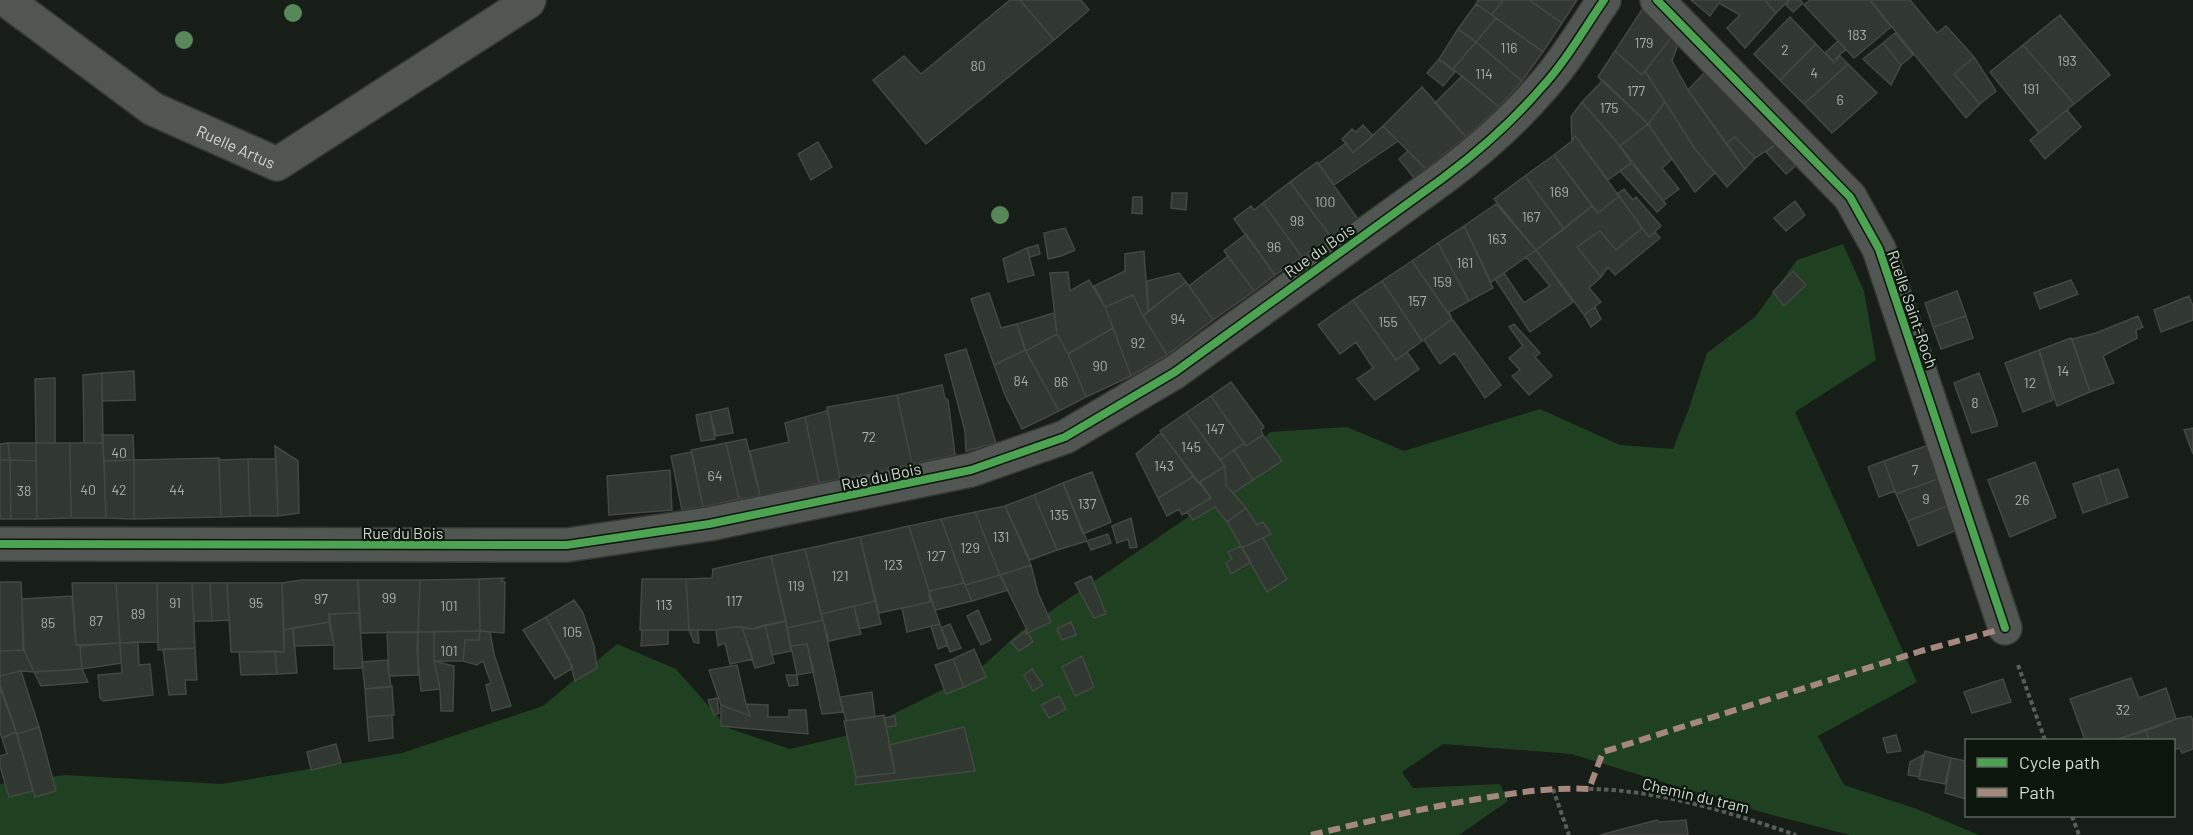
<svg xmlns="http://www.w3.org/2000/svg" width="2193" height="835" viewBox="0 0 2193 835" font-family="Barlow,sans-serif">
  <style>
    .green { fill: #204121 }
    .building { fill: #313731; stroke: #444844; stroke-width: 1.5 }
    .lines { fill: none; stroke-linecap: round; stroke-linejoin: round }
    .minor-casing { stroke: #343934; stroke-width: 36 }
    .path { stroke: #595e59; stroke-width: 4; stroke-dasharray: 4.5 3; stroke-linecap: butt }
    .minor { stroke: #525652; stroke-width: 33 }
    .quiet { stroke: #a5887d; stroke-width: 6; stroke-dasharray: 12 6; stroke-linecap: butt }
    .cycleway-casing { stroke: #0c160c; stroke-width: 11 }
    .cycleway { stroke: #4ca352; stroke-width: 8 }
    .tree { fill: #58885a }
    .labels { text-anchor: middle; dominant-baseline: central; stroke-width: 4.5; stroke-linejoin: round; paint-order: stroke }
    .number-label { font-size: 14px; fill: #aab0aa }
    .street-label { font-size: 16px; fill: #d2d9d2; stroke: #0c160c }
  </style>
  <rect width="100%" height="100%" fill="#171d17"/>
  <path class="green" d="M1843 244 1864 291 1876 360 1795 412 1917 682 1818 736 1844 785 1917 809 1979 835H1850L1761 812 1571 754 1443 744 1402 772 1413 788 1500 784 1508 801 1459 835H0V784L65 775 222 784 402 753 543 706 617 644 676 669 728 728 790 749 853 734 974 674 1020 632 1207 504 1270 432 1347 427 1404 451 1540 409 1620 445 1673 449 1688 411 1707 353 1755 317 1797 260Z"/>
  <path class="building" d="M1010 0H1020L1054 40 926 144 873 80 904 56 921 74Z
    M1020 0H1081L1089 10 1054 40Z
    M1478 0H1503L1492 15 1476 4Z
    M1503 0H1529L1562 23 1543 52 1492 15Z
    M1529 0H1577L1562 23Z
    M1691 0H1721L1710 16Z
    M1721 0H1765L1776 13 1745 48 1727 28 1740 15 1719 3Z
    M1765 0H1789L1776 13Z
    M1790 0H1800L1803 3 1793 12 1786 5Z
    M1810 0H1870L1891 27 1854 58 1804 5Z
    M1870 0H1910L1937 33 1946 26 1974 57 1954 74 1980 104 1966 118Z
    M1476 4 1496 18 1476 42 1458 29Z
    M1645 5 1674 34 1642 75 1615 51Z
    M2060 15 2110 75 2074 104 2023 45Z
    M1790 17 1816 44 1780 80 1754 54Z
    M1496 18 1543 52 1522 81 1476 42Z
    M1458 29 1476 42 1453 69 1439 59Z
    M1895 33 1913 55 1901 65 1883 43Z
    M1674 34 1677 47 1672 61 1688 90 1745 169 1727 187 1695 149 1645 71Z
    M1838 41 1846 49 1833 61 1825 53Z
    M1476 42 1522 81 1499 107 1453 69Z
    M1883 43 1901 65 1891 85 1863 59Z
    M1816 44 1834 63 1840 56 1848 64 1804 104 1780 80Z
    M2023 45 2074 104 2039 133 1990 72Z
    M1615 51 1642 75 1645 71 1665 102 1648 124 1598 77Z
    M1974 57 1996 91 1980 104 1954 74Z
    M1439 59 1455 72 1443 86 1427 73Z
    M1848 64 1877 93 1832 133 1804 104Z
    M1710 67 1781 141 1755 158 1735 137 1726 144 1688 90Z
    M1462 76 1499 107 1466 137 1435 103Z
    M1603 80 1648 124 1620 146 1582 102Z
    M1422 87 1466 137 1426 169 1383 126Z
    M1582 102 1620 146 1631 163 1608 180 1575 136 1572 141 1571 117Z
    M1665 102 1695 149 1715 173 1695 192 1648 124Z
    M2067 110 2081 127 2045 159 2030 140Z
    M1648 124 1672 159 1662 168 1679 189 1663 201 1620 146Z
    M1363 125 1373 136 1353 153 1342 139 1352 129 1356 132Z
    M1383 126 1398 141 1334 185 1318 164 1346 143 1353 153Z
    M1575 136 1619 196 1598 213 1554 155 1572 141Z
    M1735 137 1755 158 1745 169 1726 144Z
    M1781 141 1799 163 1786 174 1766 152Z
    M818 142 832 167 811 180 798 154Z
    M1408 151 1426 169 1414 178 1399 159Z
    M1554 155 1592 206 1564 229 1525 176Z
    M1317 162 1358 219 1331 237 1290 182Z
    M1631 163 1666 204 1657 212 1620 171Z
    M1525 176 1564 229 1536 250 1494 199Z
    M1290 182 1331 237 1302 257 1263 203Z
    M1624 189 1633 200 1636 197 1661 226 1649 237 1617 194Z
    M1172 193H1187L1186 210 1171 208Z
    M1619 196 1642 228 1616 250 1600 231 1577 247 1601 277 1589 288 1601 302 1584 315 1536 250 1592 206 1598 213Z
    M1133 197H1142V214L1132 213Z
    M1795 201 1805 215 1786 231 1774 218Z
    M1263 203 1302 257 1275 275 1234 219 1251 206 1254 210Z
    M1496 204 1536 250 1491 282 1464 226Z
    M1464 226 1493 288 1469 301 1438 243Z
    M1065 228 1075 250 1061 256 1048 259 1044 233Z
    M1642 228 1649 237 1655 232 1660 238 1615 275 1608 267 1601 277 1577 247 1600 231 1616 250Z
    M1246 234 1275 275 1254 291 1224 251Z
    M1438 243 1469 301 1449 312 1452 319 1412 261Z
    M1038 245 1040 254 1030 257 1027 248Z
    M1027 248 1034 275 1008 282 1003 259Z
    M1536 250 1573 302 1530 332 1495 279 1504 273 1524 303 1550 286 1526 257Z
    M1144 251 1148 311 1143 316 1133 295 1105 307 1094 286 1125 271V254Z
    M1228 256 1254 291 1213 320 1189 286Z
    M1412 261 1452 319 1422 341 1382 281Z
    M1793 271 1806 285 1784 306 1773 292Z
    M1068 272 1070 291 1089 280 1105 307 1113 328 1068 354 1057 334 1050 273Z
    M1179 273 1186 282 1148 311 1147 281Z
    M2071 280 2078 294 2040 309 2034 293Z
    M1382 281 1422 341 1396 360 1353 300Z
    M1186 282 1213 320 1167 355 1143 316Z
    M1957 291 1966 316 1933 327 1925 303Z
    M989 293 1001 328 1017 324 1025 350 994 365 971 299Z
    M1133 295 1143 316 1167 355 1131 376 1105 307Z
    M2189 296 2193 306V320L2161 332 2154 310Z
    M1353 300 1396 360 1407 352 1419 369 1375 400 1357 379 1373 368 1356 342 1340 354 1318 325Z
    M1595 307 1601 319 1591 327 1584 315Z
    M1054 313 1057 334 1026 351 1017 324Z
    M1966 316 1973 338 1941 349 1933 327Z
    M2138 316 2143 327 2136 330 2137 338 2103 356 2114 383 2090 392 2072 339 2096 333Z
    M1452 319 1501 385 1485 398 1455 353 1440 364 1424 340Z
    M1514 324 1540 353 1535 357 1552 376 1529 395 1512 376 1520 370 1509 358 1523 346 1509 327Z
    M1113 328 1131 376 1086 397 1068 354Z
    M1057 334 1068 354 1086 397 1059 411 1026 351Z
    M2071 338 2090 392 2057 406 2039 350Z
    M966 349 996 443 966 451 965 431 945 355Z
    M1025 350 1059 411 1022 429 1005 395 994 365Z
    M2039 350 2053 400 2023 412 2005 363Z
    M134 371 135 400 102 401V373Z
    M102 373 103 443H84L83 375Z
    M1979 373 1997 422V426L1972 433 1954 383Z
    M55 378V443H36L35 379Z
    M1231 382 1264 427 1261 430 1263 435 1246 446 1211 396Z
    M942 385 945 398 948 400 955 455 912 464 897 395Z
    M897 395 912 464 840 479 827 407Z
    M1211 396 1244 443 1220 460 1186 413Z
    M827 407 840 479 819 483 805 417 827 411Z
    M728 408 733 433 716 436 710 412Z
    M710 412 715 439 701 441 696 415Z
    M1186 413 1225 466 1198 483 1160 431Z
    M805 417 819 483 760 496 750 451 789 442 785 423Z
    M2193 428V454L2184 430Z
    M1161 433 1194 476 1158 498 1136 454Z
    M102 435H133L134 460 104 461Z
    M1263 435 1282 461 1253 480 1234 450 1244 443 1246 446Z
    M746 439 760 496 739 499 726 443Z
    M8 443H36V461L10 460Z
    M8 443 10 460H0V444Z
    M36 443H70L71 518 37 519Z
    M70 443H103L106 518H71Z
    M726 443 739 499 703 507 691 450Z
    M1934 443 1946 476 1896 494 1884 461Z
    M275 446 298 461 299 513 278 516Z
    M1234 450 1253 480 1233 493 1226 485 1225 466 1220 460Z
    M692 452 703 507 682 510 671 456Z
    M219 458 221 517 134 519V460Z
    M248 459 250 516 221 517 219 460Z
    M248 459H276L278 516H250Z
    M0 460H10L11 519H0Z
    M10 460 36 461 37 519H11Z
    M134 460V519L106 518 104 461Z
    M1884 461 1895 491 1879 497 1868 467Z
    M2035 462 2056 517 2010 537 1988 480Z
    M1225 466 1226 485 1246 508 1227 522 1215 507 1193 520 1187 512 1211 498 1200 482Z
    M2118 469 2128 497 2108 504 2099 475Z
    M670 470 672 510 609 515 607 476Z
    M1092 472 1111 522 1083 534 1063 483Z
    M2099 475 2108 504 2083 513 2073 484Z
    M1194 476 1211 498 1182 515 1179 509 1167 516 1158 498Z
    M1946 476 1955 503 1908 521 1896 494Z
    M1063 483 1087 541 1057 550 1034 495Z
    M1034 495 1057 550 1030 560 1005 506Z
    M1955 503 1964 527 1918 546 1908 521Z
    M1005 506 1031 565 1000 575 975 512Z
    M1246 508 1257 525 1263 522 1271 534 1242 548 1227 522Z
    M975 512 1000 575 965 585 941 519Z
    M1131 518 1137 547 1130 548 1128 539 1117 543 1112 526Z
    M941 519 964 583 929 591 909 526Z
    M909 526 929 591 930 602 879 613 860 537Z
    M1108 534 1111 543 1091 550 1087 541Z
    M860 537 875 601 821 614 805 549Z
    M1263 538 1287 579 1267 592 1242 548Z
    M1241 546 1251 562 1231 574 1226 563 1232 559 1228 552Z
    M805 549 823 620 787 628 771 556Z
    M771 556 786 621 753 629 734 627 716 630H689L686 579 712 578 713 569Z
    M1031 565 1038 593 1051 622 1026 634 1027 630 1000 575Z
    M1000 575 1008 590 972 601 965 585Z
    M1091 576 1106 614 1094 618 1075 583Z
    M504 578 501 581 505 582 504 633 480 631 479 579Z
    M479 579 480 631 418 632 420 580Z
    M642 579H686L689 630H640Z
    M302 580H358L359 613 329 614V622L284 630 282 583Z
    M358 580H420L418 632 361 633Z
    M0 582H21L24 650 0 651Z
    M72 583H116L120 643 76 645Z
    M116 583H157L158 642 120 643Z
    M157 583H192L195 648 158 650Z
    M192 583H210L212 621H194Z
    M210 583H227L229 620 212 621Z
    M227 583H282L284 652H231Z
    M964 583 972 601 935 610 929 591Z
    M929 594 940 624 907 632 902 608 930 602Z
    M72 596 76 645 80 646 82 669 34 672 23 648 22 599Z
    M574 600 583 613 594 646 597 668 575 681 569 659 546 617Z
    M875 601 881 624 859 629 854 606Z
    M854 606 861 634 829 641 821 614Z
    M978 610 991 640 981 645 967 616Z
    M359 613 363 668 334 669V645L329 614Z
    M546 617 573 668 555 679 523 630Z
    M823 620 843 712 822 714 807 644 791 646 787 628Z
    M786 621 791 651 772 655 765 625Z
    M329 622 334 645 294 646 293 628Z
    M1071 622 1076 635 1062 640 1057 629Z
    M940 624 948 645 938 649 931 626Z
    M950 624 961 648 950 652 941 628Z
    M765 625 774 663 755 668 742 627 753 629Z
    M734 627H742L753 659 730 664 725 643 718 646 716 630Z
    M293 628 297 673 277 674 275 651 284 652V630Z
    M642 630H668V644L641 646Z
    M689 630H698L699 643 694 642Z
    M1027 630 1026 634 1028 633 1033 642 1019 651 1011 642Z
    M480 631 479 640H465L463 661H434V632Z
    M480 631 490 632 494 654 511 706 492 711 486 685 491 683 483 661 477 665 463 661 465 640H479Z
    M387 632H418V675L389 676Z
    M418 632H434V661L440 689 421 691 417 650Z
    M138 642 139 665 150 664 153 695 103 701 100 698 98 675 122 673 120 643Z
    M120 643 121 663 82 669 80 646Z
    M807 644 814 672 797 675 791 646Z
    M195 648 197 680H185L186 694 169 695 163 649Z
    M974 649 986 677 964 687 953 659Z
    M24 650 34 672 21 671 0 676V651Z
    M275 651 277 674 241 675 239 652Z
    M1082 656 1094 687 1075 696 1062 667Z
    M953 659 964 687 946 694 935 665Z
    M387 660 391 687 365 689 362 662Z
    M434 661 454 666 453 711H441L440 689Z
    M737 665 746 704 750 716 721 705 709 670Z
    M82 669 88 682 41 686 34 672Z
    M1032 669 1043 685 1033 691 1024 675Z
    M21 671 39 727 17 734 0 684V676Z
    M786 675H797L798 685 789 686Z
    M2131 678 2139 698 2166 688 2176 719 2115 740H2085L2070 699Z
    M2003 679 2011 702 1972 713 1964 692Z
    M392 686 394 715 367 717 365 689Z
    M0 687 16 732 2 738 0 733Z
    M872 692 875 717 846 721 840 697Z
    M1059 696 1066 709 1049 718 1041 705Z
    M717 698 719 713 714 715 708 700Z
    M746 704 768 705V717H789V710H806L808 734 721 726V705L750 716Z
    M392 715 393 738 369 741 367 717Z
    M884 715 895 773 856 777 844 721Z
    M895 716 896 726 886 727 884 718Z
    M2191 716 2193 721V749L2182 753 2180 748 2174 750V740H2149L2146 731 2176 719Z
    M39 727 56 791 35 797 17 734Z
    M964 727 975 771 855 785 856 777 895 773 889 745Z
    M2146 731 2149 740H2115Z
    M16 732 33 791 9 797 0 766V756L7 754 2 738Z
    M1896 735 1901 751 1887 753 1883 738Z
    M336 744 341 763 311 770 307 752Z
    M1925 751 1951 758 1945 784 1919 779Z
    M1923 755 1919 777 1908 775 1910 762Z
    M1951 758 1966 761V799L1945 793Z
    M1657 820 1660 822 1686 820 1688 835H1600Z"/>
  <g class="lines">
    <g class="minor-casing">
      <g id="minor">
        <path id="s1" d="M6 0 153 109 277 164 528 2 529 0"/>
        <path d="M1657 0 1850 197 1879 249 2005 628"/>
        <path d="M0 544 567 545 709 524 971 470 1065 437 1175 372 1443 178C1479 151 1513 121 1542 87 1566 61 1584 29 1604 0"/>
      </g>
    </g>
    <path class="path" d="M2018 665 2045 740
      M1553 789 1569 835
      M1589 789C1660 790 1729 812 1796 835
      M2072 816 2079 835"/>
    <use href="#minor" class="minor"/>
    <path class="quiet" d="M1311 835C1366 822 1422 808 1478 799 1515 793 1551 787 1589 789L1603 752 1921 651 2005 628"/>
    <g class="cycleway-casing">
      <path id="cycleway" d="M1657 0 1850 197 1879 249 2005 628
        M0 544 567 545 709 524 971 470 1065 437 1175 372 1443 178C1479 151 1513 121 1542 87 1566 61 1584 29 1604 0"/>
    </g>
    <use href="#cycleway" class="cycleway"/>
  </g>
  <g class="tree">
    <circle cx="293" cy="13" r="9"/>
    <circle cx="184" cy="40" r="9"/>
    <circle cx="1000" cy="215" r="9"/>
  </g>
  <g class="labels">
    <g class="number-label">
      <text x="1857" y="34">183</text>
      <text x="1644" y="42">179</text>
      <text x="1509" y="47">116</text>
      <text x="1785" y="49">2</text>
      <text x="2067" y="60">193</text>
      <text x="978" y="65">80</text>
      <text x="1814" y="72">4</text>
      <text x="1484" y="73">114</text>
      <text x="2031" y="88">191</text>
      <text x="1636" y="90">177</text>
      <text x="1840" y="99">6</text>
      <text x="1609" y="107">175</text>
      <text x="1559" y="191">169</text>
      <text x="1325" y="201">100</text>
      <text x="1531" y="216">167</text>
      <text x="1297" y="220">98</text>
      <text x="1497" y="238">163</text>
      <text x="1274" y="246">96</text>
      <text x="1465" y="262">161</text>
      <text x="1442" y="281">159</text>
      <text x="1417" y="300">157</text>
      <text x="1178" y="318">94</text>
      <text x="1388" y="321">155</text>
      <text x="1138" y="342">92</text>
      <text x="1100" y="365">90</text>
      <text x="2063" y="370">14</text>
      <text x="1021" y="380">84</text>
      <text x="1061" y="381">86</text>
      <text x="2030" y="382">12</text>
      <text x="1975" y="402">8</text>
      <text x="1215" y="428">147</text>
      <text x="869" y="436">72</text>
      <text x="1191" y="446">145</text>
      <text x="119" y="452">40</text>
      <text x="1164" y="465">143</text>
      <text x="1915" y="469">7</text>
      <text x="715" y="475">64</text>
      <text x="88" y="489">40</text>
      <text x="119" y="489">42</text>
      <text x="177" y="489">44</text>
      <text x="24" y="490">38</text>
      <text x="1926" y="498">9</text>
      <text x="2022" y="499">26</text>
      <text x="1087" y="503">137</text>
      <text x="1059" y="514">135</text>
      <text x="1001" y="536">131</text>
      <text x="970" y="547">129</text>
      <text x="936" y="555">127</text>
      <text x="893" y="564">123</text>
      <text x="840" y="575">121</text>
      <text x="796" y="585">119</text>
      <text x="389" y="597">99</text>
      <text x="321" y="598">97</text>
      <text x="734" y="600">117</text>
      <text x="175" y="602">91</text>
      <text x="256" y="602">95</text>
      <text x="664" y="604">113</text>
      <text x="449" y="605">101</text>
      <text x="138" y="613">89</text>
      <text x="96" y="620">87</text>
      <text x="48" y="622">85</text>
      <text x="572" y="631">105</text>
      <text x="449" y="650">101</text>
      <text x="2123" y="709">32</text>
    </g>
    <g class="street-label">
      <text stroke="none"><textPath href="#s1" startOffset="274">Ruelle Artus</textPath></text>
      <text transform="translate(1319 250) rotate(-35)">Rue du Bois</text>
      <text transform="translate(1913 309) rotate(71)">Ruelle Saint-Roch</text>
      <text transform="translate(881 476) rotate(-12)">Rue du Bois</text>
      <text x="403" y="532">Rue du Bois</text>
      <text transform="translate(1696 795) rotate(13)">Chemin du tram</text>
    </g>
  </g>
  <rect x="1965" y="739" width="210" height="78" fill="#0c160c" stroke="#5b645b" stroke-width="1.5"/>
  <rect x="1977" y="758" width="30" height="9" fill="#4ca352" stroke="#5b645b" stroke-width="1.5"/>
  <text x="2019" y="769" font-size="18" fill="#d2d9d2">Cycle path</text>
  <rect x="1977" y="788" width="30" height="9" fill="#a5887d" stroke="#5b645b" stroke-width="1.5"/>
  <text x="2019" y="799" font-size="18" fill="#d2d9d2">Path</text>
</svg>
